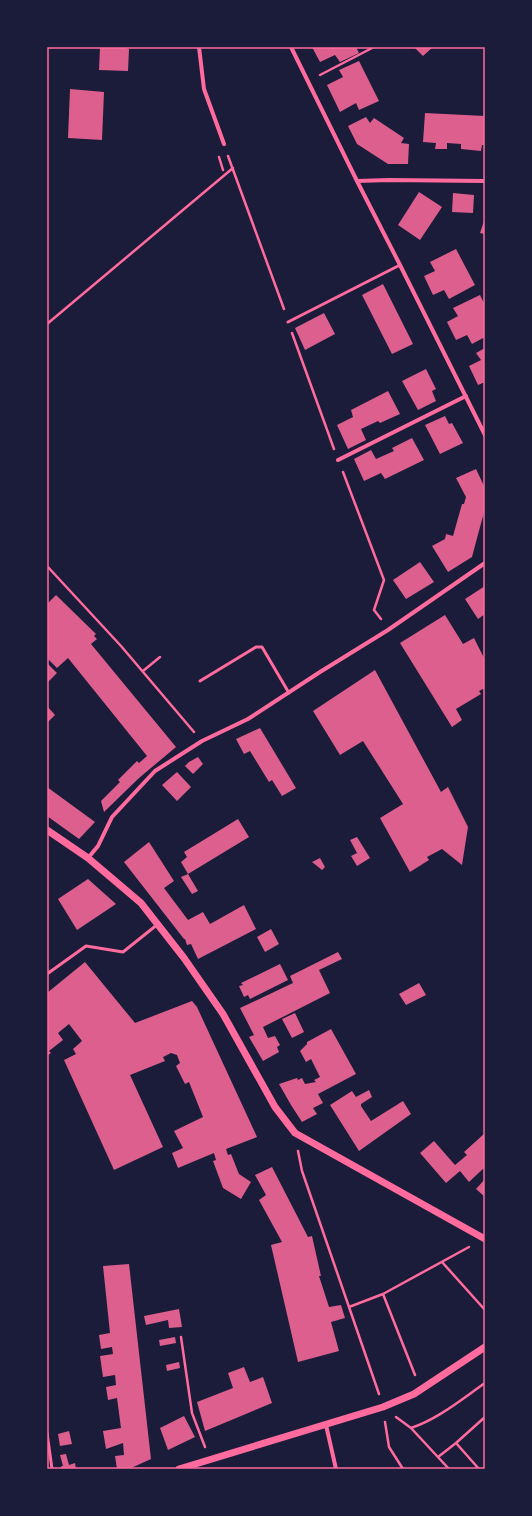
<svg xmlns="http://www.w3.org/2000/svg" width="532" height="1516" viewBox="0 0 532 1516" font-family="'Titillium Web',sans-serif">
  <style>
    .building { fill: #dd5f8e }
    .lines { fill: none; stroke-linecap: round; stroke-linejoin: round }
    .path { stroke: #ff6b9d; stroke-width: 2.5 }
    .service { stroke: #ff6b9d; stroke-width: 3 }
    .minor { stroke: #ff6b9d; stroke-width: 4 }
    .tertiary { stroke: #ff6b9d; stroke-width: 7 }
    .neatline { fill: none; stroke: #ff6b9d; stroke-width: 1.5 }
  </style>
  <rect width="100%" height="100%" fill="#1b1b3a"/>
  <path class="building" d="M100 47H126V48L129 49 128 71 99 70Z
    M312 47H356L359 53 340 62 335 55 320 62Z
    M414 47H433L423 56Z
    M359 61 379 101 359 110 356 103 340 112 327 85 343 77 339 70Z
    M70 89 104 92 102 140 68 138Z
    M425 113 485 116V145H482L481 151 461 149V144L447 143V149H435L436 143 423 142Z
    M366 117 370 123 374 118 404 138 401 143 409 144 408 164H388L357 144 348 126Z
    M419 192 442 207 420 240 398 225Z
    M453 193 474 195 473 213 452 212Z
    M485 218V234L480 233Z
    M456 249 475 285 449 299 444 290 433 295 424 276 435 271 430 262Z
    M383 284 413 344 392 354 362 295Z
    M480 295 485 305V337L472 344 467 335 456 340 447 322 458 316 453 308Z
    M324 313 335 334 305 350 295 328Z
    M485 348V382L478 385 469 366 481 360 476 353Z
    M426 369 436 389 432 391 436 401 418 410 402 381Z
    M388 391 400 414 380 423 378 421 361 429 366 440 348 449 337 425 353 417 351 410Z
    M445 416 449 424 452 423 463 443 440 454 425 425Z
    M412 438 424 460 385 479 381 473 364 481 354 459 371 450 376 459 394 451 392 448Z
    M476 469 485 488V509L480 527 472 557 448 572 432 546 445 539 446 534 453 536 462 504H464L466 497 456 478Z
    M420 562 434 582 406 599 393 580Z
    M485 586V614L478 619 465 599Z
    M56 595 96 634 94 636 97 639 91 644 176 747 139 778 104 812 101 801 120 782 118 780 137 761 139 763 147 756 68 658 57 668 47 658V604Z
    M445 615 463 644 474 638 485 660V688L479 691 481 694 456 709 462 720 452 727 400 643Z
    M47 663 57 673 47 683Z
    M375 670 441 792 448 787 468 827 462 865 442 849 427 857 429 860 410 872 380 818 403 804 363 741 340 755 313 711Z
    M47 706 55 715 47 723Z
    M260 728 296 788 282 796 272 780 269 782 250 751 244 754 236 739Z
    M198 757 203 764 193 774 185 766 189 762Z
    M177 772 191 787 177 801 162 785Z
    M47 787 95 822 79 839 47 816Z
    M238 819 249 837 188 874 181 862 187 857 184 852Z
    M357 837 370 858 357 866 351 856 357 853 350 840Z
    M149 842 174 881 164 888 188 920 203 912 210 924 244 905 256 929 198 959 191 944 187 945 185 939H184L124 862Z
    M320 858 325 867 322 870 312 862Z
    M188 874 198 891 192 894 181 877Z
    M88 879 116 904 77 930 58 899Z
    M271 929 279 944 265 952 257 937Z
    M338 952 342 959 319 970 330 993 263 1027 268 1038 275 1036 280 1045 277 1047 279 1052 263 1061 249 1037 254 1035 240 1008 293 983 290 976Z
    M85 962 135 1023 192 1001 197 1007 257 1137 226 1149 228 1155 231 1154 239 1174 251 1182 241 1199 223 1188 213 1161 216 1160 214 1153 178 1168 172 1153 183 1148 174 1131 203 1117 189 1082 185 1084 176 1066 180 1063 177 1055 171 1053 163 1057 165 1061 130 1075 163 1147 114 1170 64 1060 76 1054 73 1049 82 1041 69 1024 58 1033 63 1040 49 1051 51 1053 47 1056V993Z
    M280 964 288 980 250 999 248 995 244 997 239 986 243 985 241 983Z
    M419 983 426 995 406 1005 399 994Z
    M295 1013 304 1032 292 1038 282 1019Z
    M331 1029 356 1074 318 1094 323 1103 313 1108 317 1114 302 1122 291 1105 279 1084 297 1078 298 1080 302 1078 305 1084 316 1082 314 1080 320 1077 311 1059 306 1062 300 1051 307 1044V1042Z
    M369 1090 372 1097 361 1104V1106L371 1121 403 1101 411 1114 359 1151 330 1105 352 1091 356 1097Z
    M485 1133V1167L469 1182 460 1171 446 1183 420 1153 434 1141 455 1165 467 1155 464 1152Z
    M272 1167 308 1237 312 1236 321 1276H319L329 1307 341 1305 345 1318 331 1322 339 1351 298 1362 271 1245 282 1242 259 1200 266 1195 255 1175Z
    M485 1179V1197L476 1189Z
    M129 1264 151 1459 129 1469H117L115 1456 124 1455 123 1443 106 1449 103 1431 121 1428 117 1398 108 1400 106 1387 116 1385 115 1375 103 1377 100 1356 113 1354 112 1347 101 1349 99 1335 110 1333 103 1266Z
    M179 1309 182 1327 169 1328 168 1320 146 1325 144 1316Z
    M175 1337 176 1343 160 1346 159 1340Z
    M179 1362 180 1368 167 1371 166 1365Z
    M244 1367 250 1382 263 1377 272 1403 205 1431 197 1402 233 1388 228 1373Z
    M184 1416 195 1437 168 1450 160 1428Z
    M69 1431 72 1444 60 1446 58 1434Z
    M66 1454 69 1465 75 1463 76 1469H62L61 1466H63L60 1455Z"/>
  <g class="lines">
    <path class="path" d="M320 75 374 47
      M228 156 284 309
      M219 157 223 170
      M47 324 233 168
      M292 333 334 449
      M343 472 384 580 374 610 381 619
      M47 566 121 646 194 732
      M143 671 160 657
      M298 1151 302 1171 349 1307 383 1294 469 1247
      M442 1262 485 1310
      M383 1294 415 1375
      M349 1307 379 1394
      M181 1337 192 1413 205 1447
      M396 1417 411 1428 449 1469
      M385 1422 389 1447 403 1469
      M411 1428C438 1419 462 1399 485 1383
      M456 1443 479 1469
      M438 1457 456 1443 485 1417"/>
    <path class="service" d="M288 322 400 265
      M200 681 256 647H262L289 693
      M47 974 86 946 123 952 158 924
      M47 1433 52 1469"/>
    <path class="minor" d="M199 47 204 89 224 144
      M291 47 357 181 400 265 485 435
      M357 181 389 180 485 181
      M338 460 466 396
      M88 858 98 846 112 817 155 771 202 741 248 719 320 672 388 630 485 563
      M326 1425 336 1469"/>
    <path class="tertiary" d="M47 830 88 858 141 903 184 958 223 1014 275 1107 295 1133 485 1239
      M179 1469 383 1407 414 1394 485 1347"/>
  </g>
  <rect width="532" height="1516" fill="none" stroke="#1b1b3a" stroke-width="96"/>
  <rect x="48" y="48" width="436" height="1420" class="neatline"/>
</svg>
